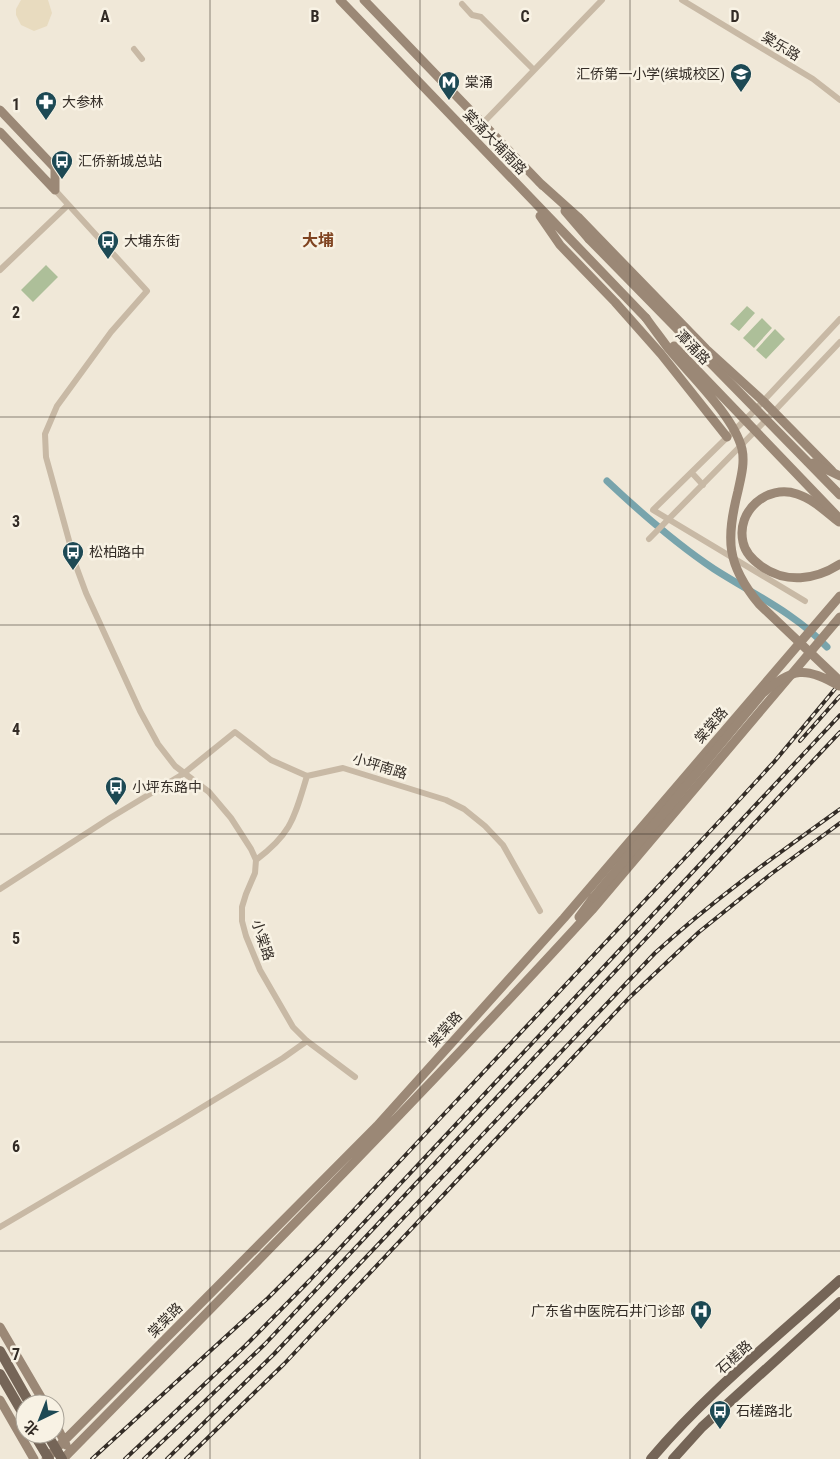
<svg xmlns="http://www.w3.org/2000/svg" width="840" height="1459" viewBox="0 0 840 1459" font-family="'Roboto Condensed','Noto Sans SC',sans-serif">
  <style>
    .green { fill: #adbf99 }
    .plaza { fill: #e8dbbf }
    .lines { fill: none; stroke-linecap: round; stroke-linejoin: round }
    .canal { stroke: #78a4ac; stroke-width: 7 }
    .street { stroke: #c8b9a5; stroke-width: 6 }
    .secondary { stroke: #9b8876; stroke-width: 9 }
    .primary { stroke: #756557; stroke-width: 10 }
    .rail-casing { stroke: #332c26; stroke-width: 4 }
    .rail { stroke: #f8f2e4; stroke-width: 2; stroke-dasharray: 5.5; stroke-linecap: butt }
    .secondary-bridge { stroke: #9b8876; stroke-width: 9 }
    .primary-bridge { stroke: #756557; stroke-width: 10 }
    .grid { fill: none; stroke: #332c26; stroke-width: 1; stroke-opacity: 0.55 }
    .labels { text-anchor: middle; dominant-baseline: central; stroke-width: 5; stroke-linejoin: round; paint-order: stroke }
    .street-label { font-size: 14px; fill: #332c26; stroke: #f8f2e4 }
    .poi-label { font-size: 14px; fill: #332c26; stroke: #f8f2e4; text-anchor: start }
    .quarter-label { font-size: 16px; font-weight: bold; fill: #804421; stroke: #f8f2e4 }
    .grid-label { font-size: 16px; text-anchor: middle; font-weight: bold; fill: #332c26; stroke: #f8f2e4; stroke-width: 5; stroke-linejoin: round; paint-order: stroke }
  </style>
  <rect width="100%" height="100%" fill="#f0e8d8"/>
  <path class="green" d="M46 265 58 277 33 302 21 290Z
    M747 306 755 313 739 331 730 324Z
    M762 318 772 328 754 348 743 338Z
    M775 329 785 339 766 359 756 350Z"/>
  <path class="plaza" d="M21 0H48L52 13 47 26 34 31 21 25 16 15V9Z"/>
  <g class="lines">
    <path class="canal" d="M607 481C641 513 675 543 714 569 753 594 795 613 827 647"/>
    <path class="street" d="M682 0 813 79 840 100
      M462 4 472 15 481 17 534 70
      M134 49 142 59
      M482 124 602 0
      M55 190 147 291 111 332 57 406 45 434 46 457 51 475 76 566 86 593 140 711 158 744 175 766 209 792 231 818 251 849 256 860 255 873 246 894 242 907V921L246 936 260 970 293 1027 307 1041 355 1077
      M0 270 68 205
      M692 473 703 485
      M649 539 765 421 840 342
      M805 601 653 510 753 412 840 319
      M256 860C292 833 294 818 307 776
      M0 889 110 818 183 774 235 732 271 760 307 776 343 768 446 800 464 809 485 826 503 845 540 911
      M0 1227 178 1122 283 1058 307 1041"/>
    <path class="secondary" d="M340 0 646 318
      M364 0 543 186
      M0 110 55 168V190
      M0 132 55 190
      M539 182 578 217 706 349 763 401 832 471
      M565 211 589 239
      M540 216 560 245 615 302 661 354 727 437
      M839 522C826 512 813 499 797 494 767 484 736 511 743 542 745 553 753 560 761 566 786 584 815 580 840 564
      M579 917 593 898
      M0 1327 45 1404
      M0 1400 34 1459
      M55 1423 66 1445
      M46 1459 377 1126 564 918 840 596
      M63 1459C241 1278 420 1098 592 910L840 617"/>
    <path class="primary" d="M0 1351 30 1404
      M651 1459C707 1393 776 1338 840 1280
      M673 1459 702 1427 840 1302"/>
    <g class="rail-casing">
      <path id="rail" d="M800 741 840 696
        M92 1459 268 1298 321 1245 728 812 774 762 840 683
        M125 1459 245 1346 310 1280 840 715
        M144 1459 265 1344 840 732
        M167 1459 274 1354 655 953C713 900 776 855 840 809
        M186 1459 284 1364 630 997 699 932 771 874 840 823"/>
    </g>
    <use href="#rail" class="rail"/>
    <path class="secondary-bridge" d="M589 239 840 495
      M646 318C653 328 661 338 668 348 690 375 734 416 742 449 745 463 741 477 738 491 726 539 726 564 759 604L840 681
      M674 346 840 519
      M813 463 840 476
      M593 898 763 693C792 668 806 666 839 686"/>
    <path class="primary-bridge" d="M0 1374 25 1417
      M34 1434 49 1459
      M47 1434 62 1459"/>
  </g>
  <path class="grid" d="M210 0V1459M420 0V1459M630 0V1459M0 208H840M0 417H840M0 625H840M0 834H840M0 1042H840M0 1251H840"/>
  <defs>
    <g id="school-pin" transform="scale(1.125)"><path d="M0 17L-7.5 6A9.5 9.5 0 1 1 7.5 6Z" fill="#1d4954" stroke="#f8f2e4"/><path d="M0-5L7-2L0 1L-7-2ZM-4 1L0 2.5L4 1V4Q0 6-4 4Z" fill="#fff"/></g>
    <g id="metro-pin" transform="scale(1.125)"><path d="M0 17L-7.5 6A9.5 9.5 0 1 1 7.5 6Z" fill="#1d4954" stroke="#f8f2e4"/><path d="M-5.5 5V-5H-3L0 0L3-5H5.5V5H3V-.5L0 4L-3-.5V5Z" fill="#fff"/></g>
    <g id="pharmacy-pin" transform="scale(1.125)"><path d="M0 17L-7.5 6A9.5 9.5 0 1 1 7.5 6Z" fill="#1d4954" stroke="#f8f2e4"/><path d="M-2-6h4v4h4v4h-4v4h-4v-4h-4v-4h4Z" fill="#fff"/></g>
    <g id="bus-pin" transform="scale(1.125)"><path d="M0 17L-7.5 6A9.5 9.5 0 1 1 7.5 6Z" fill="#1d4954" stroke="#f8f2e4"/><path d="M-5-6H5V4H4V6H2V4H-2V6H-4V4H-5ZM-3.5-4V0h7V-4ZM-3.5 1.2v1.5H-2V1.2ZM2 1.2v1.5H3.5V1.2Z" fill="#fff"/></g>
    <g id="hospital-pin" transform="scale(1.125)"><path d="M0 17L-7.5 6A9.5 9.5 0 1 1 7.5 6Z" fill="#1d4954" stroke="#f8f2e4"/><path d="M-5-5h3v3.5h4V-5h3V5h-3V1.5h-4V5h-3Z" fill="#fff"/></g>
  </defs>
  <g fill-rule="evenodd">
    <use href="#school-pin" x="741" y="74"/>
    <use href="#metro-pin" x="449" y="82"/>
    <use href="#pharmacy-pin" x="46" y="102"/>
    <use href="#bus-pin" x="62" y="161"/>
    <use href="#bus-pin" x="108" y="241"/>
    <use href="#bus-pin" x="73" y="552"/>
    <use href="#bus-pin" x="116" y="787"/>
    <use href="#hospital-pin" x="701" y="1311"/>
    <use href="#bus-pin" x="720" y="1411"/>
  </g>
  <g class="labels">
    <g class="street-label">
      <text transform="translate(781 46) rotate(31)">棠乐路</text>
      <text transform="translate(495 142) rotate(46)">棠涌大埔南路</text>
      <text transform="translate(693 347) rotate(46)">潭涌路</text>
      <text transform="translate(711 725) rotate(-49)">棠棠路</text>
      <text transform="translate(380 766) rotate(17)">小坪南路</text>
      <text transform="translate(263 940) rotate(72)">小棠路</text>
      <text transform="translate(445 1029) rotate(-48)">棠棠路</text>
      <text transform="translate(165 1320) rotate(-45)">棠棠路</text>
      <text transform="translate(734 1357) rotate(-42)">石槎路</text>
    </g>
    <g class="poi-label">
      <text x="725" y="74" text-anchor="end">汇侨第一小学(缤城校区)</text>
      <text x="465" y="82">棠涌</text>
      <text x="62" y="102">大参林</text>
      <text x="78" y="161">汇侨新城总站</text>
      <text x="124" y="241">大埔东街</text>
      <text x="89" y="552">松柏路中</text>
      <text x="132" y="787">小坪东路中</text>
      <text x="685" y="1311" text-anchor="end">广东省中医院石井门诊部</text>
      <text x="736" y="1411">石槎路北</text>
    </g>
    <g class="quarter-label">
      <text x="318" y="240">大埔</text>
    </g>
  </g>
  <g class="grid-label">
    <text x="105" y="22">A</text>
    <text x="315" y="22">B</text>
    <text x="525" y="22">C</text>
    <text x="735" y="22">D</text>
    <text x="16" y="110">1</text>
    <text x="16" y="318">2</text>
    <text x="16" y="527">3</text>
    <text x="16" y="735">4</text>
    <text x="16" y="944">5</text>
    <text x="16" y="1152">6</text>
    <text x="16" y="1360">7</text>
  </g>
  <g transform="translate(40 1419) rotate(223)"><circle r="24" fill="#f8f2e4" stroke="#a9a398"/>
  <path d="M0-4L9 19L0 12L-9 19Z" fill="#1d4954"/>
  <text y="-8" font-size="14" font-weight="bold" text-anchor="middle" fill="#332c26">北</text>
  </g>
</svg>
